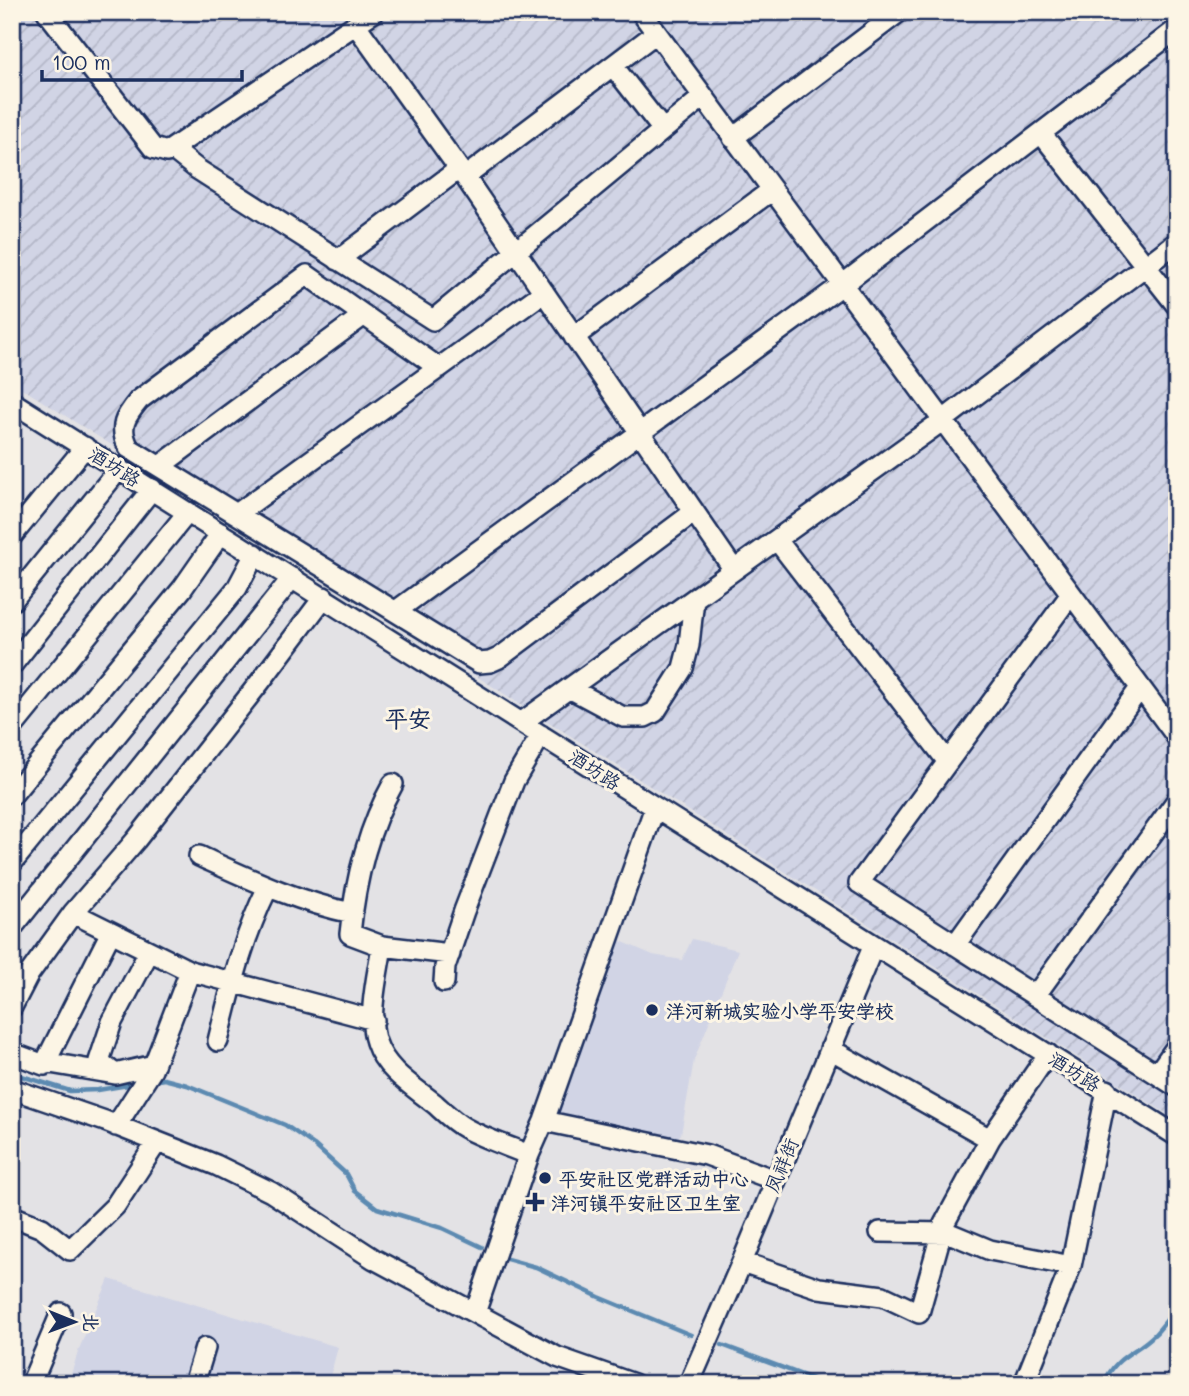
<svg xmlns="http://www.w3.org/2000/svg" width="1189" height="1396" viewBox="0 0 1189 1396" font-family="Mali,'LXGW WenKai TC',sans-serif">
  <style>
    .built { fill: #d1d4e5 }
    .industrial { fill: url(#industrial-furrows) }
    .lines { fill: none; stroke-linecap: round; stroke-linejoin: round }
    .stream { stroke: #5c8ab1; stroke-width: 4.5 }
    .minor-casing { stroke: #1b2f5e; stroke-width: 24 }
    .minor { stroke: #fcf5e5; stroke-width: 19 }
    .poi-dot { fill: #1b2f5e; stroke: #fcf5e5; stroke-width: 2.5 }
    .labels { text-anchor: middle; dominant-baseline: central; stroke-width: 6; stroke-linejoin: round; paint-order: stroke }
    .street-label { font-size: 19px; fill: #1b2f5e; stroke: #fcf5e5 }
    .poi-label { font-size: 19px; font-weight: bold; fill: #1b2f5e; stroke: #fcf5e5; text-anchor: start }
    .quarter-label { font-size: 23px; font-weight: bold; fill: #1b2f5e; stroke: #fcf5e5 }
  </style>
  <defs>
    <pattern id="industrial-furrows" width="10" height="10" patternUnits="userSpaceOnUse" patternTransform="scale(1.75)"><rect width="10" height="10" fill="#d1d4e5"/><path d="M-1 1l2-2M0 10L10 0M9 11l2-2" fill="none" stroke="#b3b6c7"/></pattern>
  </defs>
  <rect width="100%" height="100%" fill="#e3e2e5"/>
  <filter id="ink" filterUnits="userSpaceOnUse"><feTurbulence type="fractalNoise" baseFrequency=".0143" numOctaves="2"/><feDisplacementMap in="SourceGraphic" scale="14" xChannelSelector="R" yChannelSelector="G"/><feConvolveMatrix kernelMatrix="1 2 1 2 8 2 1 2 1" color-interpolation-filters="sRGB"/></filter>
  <g filter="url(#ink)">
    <path class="built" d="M616 939 653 955 682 960 692 939 738 950 694 1060 681 1134 677 1139 672 1140 553 1117Z
      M109 1279 338 1347 328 1384H68L79 1349Z"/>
    <path class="industrial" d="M12 12H1177V1120L12 382Z"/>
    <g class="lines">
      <path class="stream" d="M12 1073 70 1091 98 1090 134 1084
        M153 1081 164 1079 187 1085 285 1125 314 1145 346 1174 355 1191 377 1208 442 1228 482 1247
        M503 1258 536 1267 599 1297 691 1335
        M722 1345 826 1384
        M1103 1384C1118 1353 1134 1355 1155 1334 1163 1326 1168 1317 1177 1309"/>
      <g class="minor-casing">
        <path id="minor" d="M47 12 153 148 167 152 374 12
          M641 12 1177 737
          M356 25 465 177 734 570
          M613 66 663 130
          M1041 133 1177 306
          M733 138 899 12
          M172 149 197 169 433 320 703 97
          M465 177 656 33
          M338 260 459 169
          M574 337 772 190
          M439 368 307 275 139 400C125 417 118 427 129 448L479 663 490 662 499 658 694 512
          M12 402 1177 1136
          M160 466 364 315
          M238 513 544 292
          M12 536 85 447
          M777 540 948 762
          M1071 594 859 883 1177 1087
          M12 601 119 469
          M396 611 842 285 1177 29
          M12 665 152 489
          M569 688 623 717H645L655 712 683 668 689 645 694 599
          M522 722 942 421 1177 242
          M12 728 188 512
          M393 784C367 830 355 882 350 934L382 946 450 954
          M12 795 182 589 221 533
          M199 856C250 879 298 902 352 913
          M12 863 237 588 255 554
          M73 913 190 971 374 1020
          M12 928 292 578
          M955 945 1140 688
          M382 946C378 973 367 1016 376 1042 385 1070 414 1087 435 1104 444 1112 454 1122 465 1128 485 1139 508 1146 529 1155
          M444 982 445 967 464 911 514 781 541 735
          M1035 996 1177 800
          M12 1007 29 974 73 913 136 840 260 682 324 597
          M218 1041C232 984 242 940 268 887
          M830 1049 990 1139
          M12 1053 44 1065 50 1063 115 1074 154 1065
          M44 1065 111 932
          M115 1074 99 1061 112 1022 149 952
          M1157 1074 1177 1046
          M12 1089 105 1121 216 1165 271 1192 374 1259 557 1357 634 1384
          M544 1121 707 1155 775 1180
          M116 1126 152 1070 190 971
          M12 1216 42 1228 70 1250 115 1206 157 1142
          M880 1232 949 1233 990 1250 1071 1266
          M742 1262 819 1288 883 1296 919 1313 944 1224 990 1139 1048 1054
          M475 1313 529 1155 544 1121 655 807
          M31 1384 61 1313
          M194 1384 205 1348
          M689 1384 742 1262 873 947
          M1024 1384 1071 1266 1107 1090"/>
      </g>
      <use href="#minor" class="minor"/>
    </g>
  </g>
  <g class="poi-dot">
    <circle cx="652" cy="1010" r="7"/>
    <circle cx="545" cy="1178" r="7"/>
    <path d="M531.5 1191.5h7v7h7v7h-7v7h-7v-7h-7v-7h7z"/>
  </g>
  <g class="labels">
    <g class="street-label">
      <text transform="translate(115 466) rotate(32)">酒坊路</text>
      <text transform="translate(595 769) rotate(33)">酒坊路</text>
      <text transform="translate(1075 1071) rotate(32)">酒坊路</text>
      <text transform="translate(781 1165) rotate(-67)">凤祥街</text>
    </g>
    <g class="poi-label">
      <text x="666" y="1010">洋河新城实验小学平安学校</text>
      <text x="559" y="1178">平安社区党群活动中心</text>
      <text x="551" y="1202">洋河镇平安社区卫生室</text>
    </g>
    <g class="quarter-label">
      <text x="408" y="718">平安</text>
    </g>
  </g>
  <rect width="1189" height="1396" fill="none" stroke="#fcf5e5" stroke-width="42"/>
  <rect x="21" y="21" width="1147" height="1354" fill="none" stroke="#1b2f5e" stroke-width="2.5" filter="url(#ink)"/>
  <g transform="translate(74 1322) rotate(91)" stroke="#fcf5e5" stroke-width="5" paint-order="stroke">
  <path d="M0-5L12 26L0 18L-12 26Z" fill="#1b2f5e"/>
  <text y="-10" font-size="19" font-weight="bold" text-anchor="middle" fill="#1b2f5e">北</text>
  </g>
  <path d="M42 70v10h200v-10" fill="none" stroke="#1b2f5e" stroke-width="3.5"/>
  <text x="52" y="70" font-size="21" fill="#1b2f5e" stroke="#fcf5e5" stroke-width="5" paint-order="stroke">100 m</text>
</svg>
